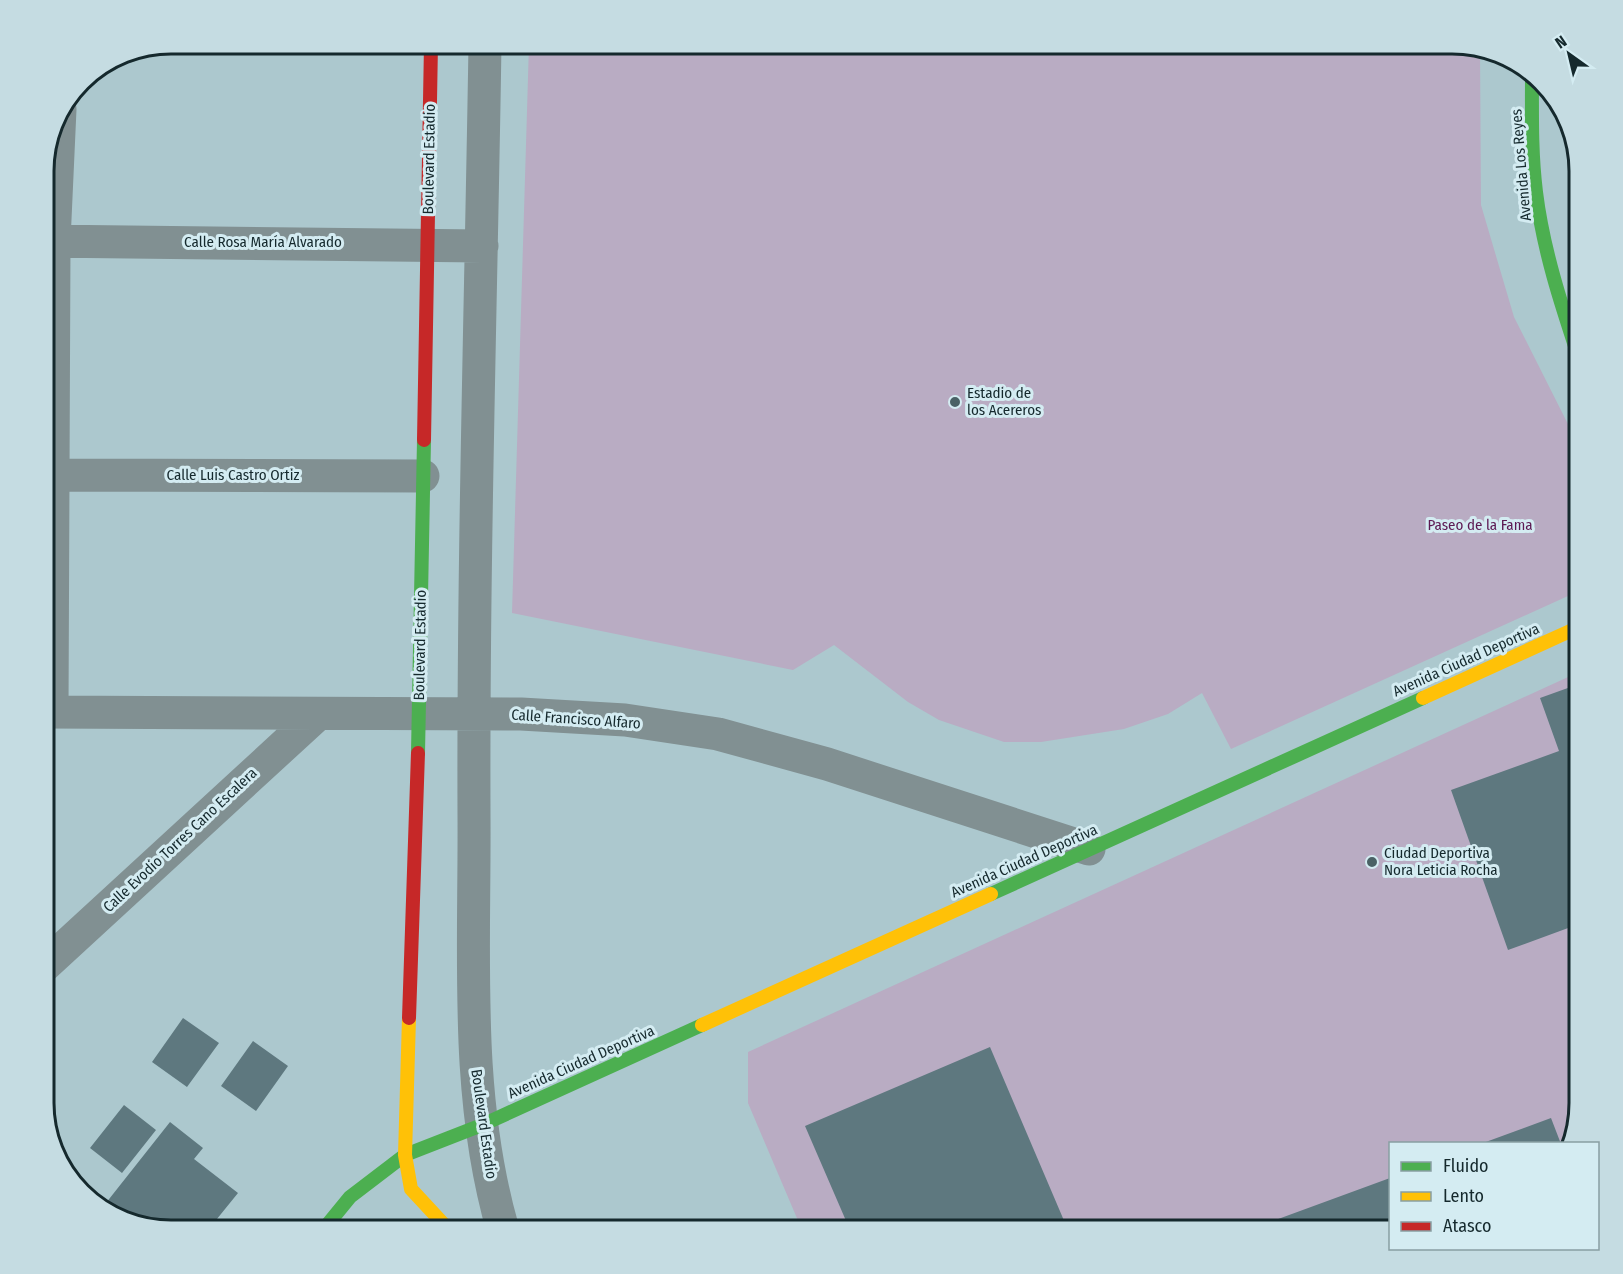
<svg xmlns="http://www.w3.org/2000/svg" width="1623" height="1274" viewBox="0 0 1623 1274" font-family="'Fira Sans Condensed',sans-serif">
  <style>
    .green { fill: #b9acc3 }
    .building { fill: #5e787f }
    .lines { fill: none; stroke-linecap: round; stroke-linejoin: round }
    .street { stroke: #819092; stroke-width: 33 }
    .fast { stroke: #4caf50; stroke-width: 14 }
    .slow { stroke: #ffc107; stroke-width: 14 }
    .jam { stroke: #c62828; stroke-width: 14 }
    .poi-dot { fill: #4a6165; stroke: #d4ecf2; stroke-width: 2 }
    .labels { text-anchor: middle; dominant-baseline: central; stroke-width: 6; stroke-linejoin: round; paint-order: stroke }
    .street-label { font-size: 15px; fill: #15292d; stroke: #d4ecf2 }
    .poi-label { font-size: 15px; fill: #15292d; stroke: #d4ecf2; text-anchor: start }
    .park-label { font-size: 15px; fill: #5d1953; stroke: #d4ecf2 }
    .rim { fill: none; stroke: #15292d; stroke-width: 3 }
  </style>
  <rect width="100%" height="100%" fill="#acc8ce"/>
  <path class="green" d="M529 44H1453L1480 49 1481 205 1514 317 1579 446V591L1231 749 1202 693 1168 714 1124 729 1041 742H1004L939 720 908 702 834 645 793 670 512 613Z
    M1579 672V1104L1573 1143 1390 1144V1230H802L748 1103V1052Z"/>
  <path class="building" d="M1579 684V924L1508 950 1451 790 1559 751 1540 698Z
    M183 1018 219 1043 187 1087 152 1062Z
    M253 1041 288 1066 256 1111 221 1086Z
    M990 1047 1068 1230H850L805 1126Z
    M124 1105 156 1130 122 1173 90 1148Z
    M1551 1118 1561 1144H1483V1143Z
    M170 1122 203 1148 194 1159 238 1193 208 1230H170L122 1221 102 1208Z
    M1390 1178V1230H1248Z"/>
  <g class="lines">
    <path class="street" d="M485 44C481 300 473 558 474 815 475 953 464 1096 503 1230
      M44 241 482 246
      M44 475 423 476
      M44 712 521 714 625 720 718 734 827 764 1089 849
      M52 712 54 241 60 109
      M44 966 317 715"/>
    <path class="fast" d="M1532 72C1532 112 1531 152 1536 192 1543 249 1561 304 1579 358
      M418 753 424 440
      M991 894 1423 698
      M323 1230 350 1197 405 1155 482 1125 702 1025"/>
    <path class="slow" d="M1423 698 1579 627
      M409 1018 405 1155 411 1189 449 1230
      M702 1025 991 894"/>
    <path class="jam" d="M424 440 431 44
      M409 1018 418 753"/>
  </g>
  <g class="poi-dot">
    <circle cx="955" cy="402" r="6"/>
    <circle cx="1372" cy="862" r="6"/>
  </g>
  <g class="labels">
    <g class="street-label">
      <text transform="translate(429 159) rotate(-89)">Boulevard Estadio</text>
      <text transform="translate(1521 165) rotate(-95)">Avenida Los Reyes</text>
      <text x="263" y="242">Calle Rosa María Alvarado</text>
      <text x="233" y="475">Calle Luis Castro Ortiz</text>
      <text transform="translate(420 645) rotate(-89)">Boulevard Estadio</text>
      <text transform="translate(1466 660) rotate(-24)">Avenida Ciudad Deportiva</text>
      <text transform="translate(576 719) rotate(4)">Calle Francisco Alfaro</text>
      <text transform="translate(180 840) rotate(-43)">Calle Evodio Torres Cano Escalera</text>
      <text transform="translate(1024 861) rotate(-24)">Avenida Ciudad Deportiva</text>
      <text transform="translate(581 1062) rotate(-24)">Avenida Ciudad Deportiva</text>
      <text transform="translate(484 1124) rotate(82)">Boulevard Estadio</text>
    </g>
    <g class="poi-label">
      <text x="967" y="393">Estadio de<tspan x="967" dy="17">los Acereros</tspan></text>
      <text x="1384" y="853">Ciudad Deportiva<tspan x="1384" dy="17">Nora Leticia Rocha</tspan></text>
    </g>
    <g class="park-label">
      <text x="1480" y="525">Paseo de la Fama</text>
    </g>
  </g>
  <path d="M0 0H1623V1274H0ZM171 54H1452A117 117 0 0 1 1569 171V1103A117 117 0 0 1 1452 1220H171A117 117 0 0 1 54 1103V171A117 117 0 0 1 171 54Z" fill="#c5dce2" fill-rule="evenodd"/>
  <path class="rim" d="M171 54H1452A117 117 0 0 1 1569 171V1103A117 117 0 0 1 1452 1220H171A117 117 0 0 1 54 1103V171A117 117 0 0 1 171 54Z"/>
  <rect x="1389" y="1142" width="210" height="108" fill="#d4ecf2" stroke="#889ea3" stroke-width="1.5"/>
  <rect x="1401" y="1162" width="30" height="9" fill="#4caf50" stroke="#889ea3" stroke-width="1.5"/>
  <text x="1443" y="1172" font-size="18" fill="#15292d">Fluido</text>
  <rect x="1401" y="1192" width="30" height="9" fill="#ffc107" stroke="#889ea3" stroke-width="1.5"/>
  <text x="1443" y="1202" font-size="18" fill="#15292d">Lento</text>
  <rect x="1401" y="1222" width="30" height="9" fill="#c62828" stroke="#889ea3" stroke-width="1.5"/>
  <text x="1443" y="1232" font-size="18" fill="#15292d">Atasco</text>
  <g transform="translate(1569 54) rotate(326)" stroke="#d4ecf2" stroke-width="4.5" paint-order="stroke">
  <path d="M0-4.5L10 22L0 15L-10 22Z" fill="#15292d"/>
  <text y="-9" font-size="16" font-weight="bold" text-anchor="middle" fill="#15292d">N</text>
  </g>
</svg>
